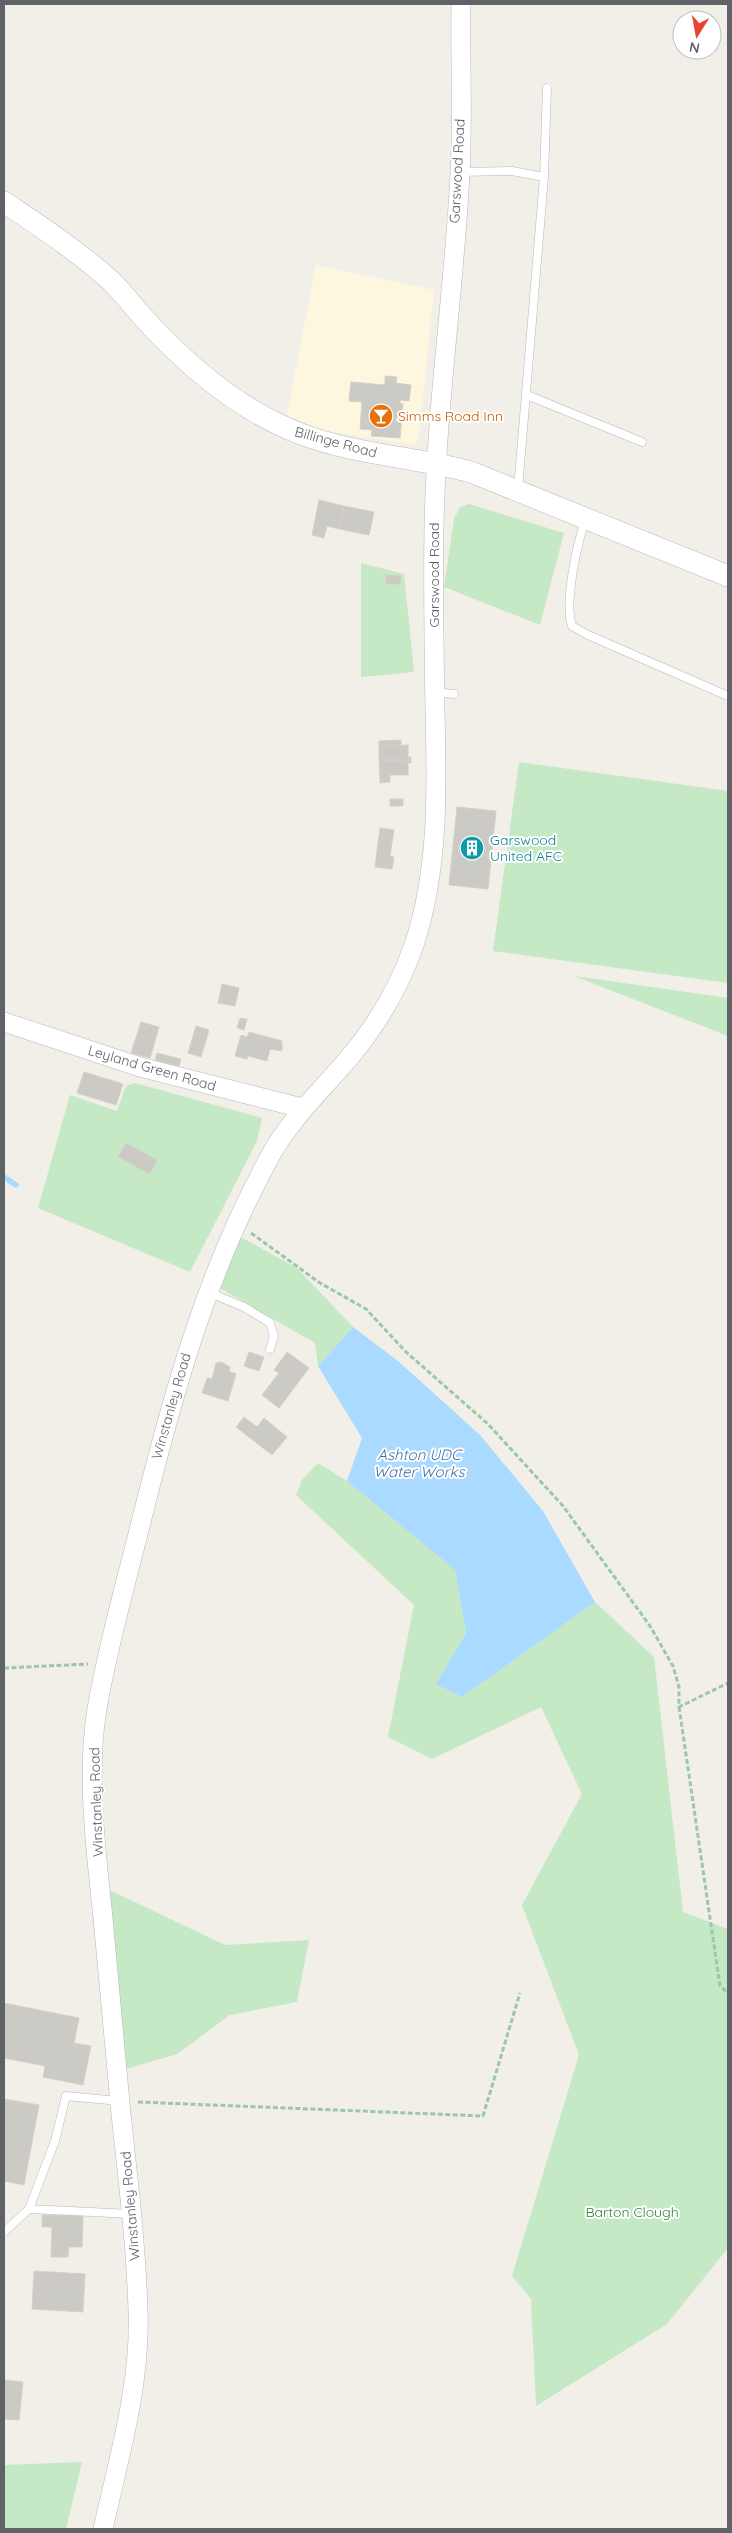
<svg xmlns="http://www.w3.org/2000/svg" width="732" height="2533" viewBox="0 0 732 2533" font-family="Quicksand,sans-serif">
  <style>
    .commercial { fill: #fef7e0 }
    .green { fill: #c5e8c5 }
    .water { fill: #aadaff }
    .lines { fill: none; stroke-linecap: round; stroke-linejoin: round }
    .stream { stroke: #aadaff; stroke-width: 5.5 }
    .building { fill: #cccac5; stroke: #d6d1c6 }
    .service-casing { stroke: #b5b8bc; stroke-width: 9 }
    .tertiary-casing { stroke: #b5b8bc; stroke-width: 20 }
    .secondary-casing { stroke: #b6babf; stroke-width: 22 }
    .path { stroke: #9cc7a9; stroke-width: 3; stroke-dasharray: 5 2.5; stroke-linecap: butt }
    .service { stroke: #fff; stroke-width: 8 }
    .tertiary { stroke: #fff; stroke-width: 19 }
    .secondary { stroke: #fff; stroke-width: 21 }
    .labels { text-anchor: middle; dominant-baseline: central; stroke-width: 4; stroke-linejoin: round; paint-order: stroke }
    .street-label { font-size: 14px; fill: #5f6368; stroke: #fff }
    .food-label { font-size: 14px; fill: #c56008; stroke: #fff; text-anchor: start }
    .culture-label { font-size: 14px; fill: #0d838f; stroke: #fff; text-anchor: start }
    .park-label { font-size: 14px; fill: #348238; stroke: #fff }
    .water-label { font-size: 15px; font-style: italic; fill: #4174aa; stroke: #fff }
  </style>
  <rect width="100%" height="100%" fill="#f1efe8"/>
  <path class="commercial" d="M316 265 434 290 419 436 416 445 320 430 287 415Z"/>
  <path class="green" d="M469 504 564 533 540 625 444 587 454 519 460 507Z
    M361 563 404 574 414 672 361 677Z
    M519 762 728 791V983L493 951Z
    M574 976 728 998V1036Z
    M135 1083 262 1118 257 1141 190 1272 38 1208 70 1095 117 1111 126 1086Z
    M239 1236 297 1268 353 1327 318 1366 315 1343 216 1286Z
    M318 1463 347 1481 455 1570 466 1633 437 1684 462 1697 595 1602 654 1657 683 1912 728 1929V2248L667 2324 536 2406 531 2299 512 2276 579 2055 522 1905 582 1794 541 1707 432 1759 388 1737 414 1605 296 1495 302 1480Z
    M101 1886 225 1945 309 1940 297 2002 230 2015 177 2054 119 2071Z
    M82 2462 66 2529H4V2465Z"/>
  <path class="water" d="M353 1327 398 1361 480 1435 543 1511 595 1602 462 1697 436 1684 466 1633 455 1570 347 1481 362 1438 318 1366Z"/>
  <g class="lines">
    <path class="stream" d="M4 1177 16 1185"/>
  </g>
  <path class="building" d="M385 376 397 377 396 383 411 385 409 401 400 400V403L403 404 400 438 371 436 372 430 360 429 362 402 349 401 351 382 385 385Z
    M319 500 344 506 339 529 327 526 324 538 312 535Z
    M344 506 374 512 369 535 339 529Z
    M386 575 401 576 400 584H386Z
    M401 740V745L379 746V741Z
    M408 745V757H411V760H379V746Z
    M379 760H411V763H408V775H390V782L380 783Z
    M390 799H403V806H390Z
    M457 807 496 811 488 889 449 885Z
    M380 828 394 830 390 856 394 857 392 869 375 867Z
    M222 984 239 988 235 1006 218 1003Z
    M240 1018 247 1019 244 1030 237 1028Z
    M141 1022 159 1027 150 1058 131 1053Z
    M196 1026 209 1030 201 1057 188 1053Z
    M249 1032 282 1041V1051L270 1049 267 1061 248 1056 247 1059 235 1056 241 1035 247 1037Z
    M157 1053 181 1059 179 1066 155 1060Z
    M84 1072 123 1084 116 1105 77 1093Z
    M126 1143 157 1160 150 1174 118 1157Z
    M249 1352 264 1357 259 1371 244 1366Z
    M287 1352 309 1368 279 1408 262 1395 279 1373 274 1370Z
    M221 1362 230 1367 229 1371 236 1374 228 1401 202 1393 207 1378 212 1379 216 1363Z
    M244 1417 257 1427 264 1418 287 1437 272 1455 236 1427Z
    M4 2003 79 2018 74 2043 91 2046 83 2085 43 2077 45 2066 4 2058Z
    M4 2099 39 2105 24 2185 4 2181Z
    M42 2215 83 2216 82 2247H69L68 2257H51L52 2227H42Z
    M34 2271 85 2274 83 2312 32 2309Z
    M4 2380 23 2382 19 2420 4 2419Z"/>
  <g class="lines">
    <g class="service-casing">
      <path id="service" d="M460 172 512 171 544 177 518 489
        M544 177 547 88
        M527 395 642 442
        M586 519C577 542 564 603 572 626L588 635 728 696
        M435 692 454 694
        M210 1293 244 1307 270 1323 274 1336 270 1349
        M119 2101 66 2096 55 2141 29 2209 132 2214
        M4 2232 29 2209"/>
    </g>
    <g class="tertiary-casing">
      <path id="tertiary" d="M4 1022 140 1067 302 1108
        M103 2529C119 2457 141 2384 138 2310 136 2245 128 2179 121 2114 115 2049 109 1984 103 1918 96 1850 86 1777 97 1709 107 1649 124 1590 139 1530 171 1401 204 1278 268 1160 289 1120 320 1092 349 1058 377 1025 400 985 414 945 439 870 437 788 435 711 434 650 433 588 434 527 436 409 454 292 460 174 463 118 460 60 461 4"/>
    </g>
    <g class="secondary-casing">
      <path id="secondary" d="M4 202C41 227 78 251 111 281 126 296 139 314 154 329 191 368 231 402 280 425 339 454 408 455 471 472L728 576"/>
    </g>
    <path class="path" d="M251 1233 320 1283 366 1309 406 1352 488 1424 563 1506 650 1626 673 1666 679 1687V1707L728 1683
      M4 1668 88 1664
      M679 1707 720 1986 728 1993
      M138 2102 483 2116 520 1993"/>
    <use href="#service" class="service"/>
    <use href="#tertiary" class="tertiary"/>
    <use href="#secondary" class="secondary"/>
  </g>
  <defs>
    <g id="bar-disc" transform="scale(1.25)"><circle r="9.5" fill="#e8710a" stroke="#fff"/><path d="M-6-5H6L.8 .8V4.5H3.5V6h-7V4.5H-.8V.8Z" fill="#fff"/></g>
    <g id="building-disc" transform="scale(1.25)"><circle r="9.5" fill="#0f9aa8" stroke="#fff"/><path d="M-4-6H4V6H1V3H-1V6H-4ZM-2.5-4.3h1.7v1.8h-1.7ZM.8-4.3h1.7v1.8H.8ZM-2.5-1h1.7V.8h-1.7ZM.8-1h1.7V.8H.8Z" fill="#fff"/></g>
  </defs>
  <g fill-rule="evenodd">
    <use href="#bar-disc" x="381" y="416"/>
    <use href="#building-disc" x="472" y="848"/>
  </g>
  <g class="labels">
    <g class="street-label">
      <text transform="translate(457 171) rotate(-87)">Garswood Road</text>
      <text transform="translate(336 442) rotate(15)">Billinge Road</text>
      <text transform="translate(434 575) rotate(-90)">Garswood Road</text>
      <text transform="translate(152 1068) rotate(16)">Leyland Green Road</text>
      <text transform="translate(171 1406) rotate(-74)">Winstanley Road</text>
      <text transform="translate(96 1802) rotate(-92)">Winstanley Road</text>
      <text transform="translate(130 2206) rotate(-95)">Winstanley Road</text>
    </g>
    <g class="food-label">
      <text x="398" y="416">Simms Road Inn</text>
    </g>
    <g class="culture-label">
      <text x="490" y="840">Garswood<tspan x="490" dy="16">United AFC</tspan></text>
    </g>
    <g class="park-label">
      <text x="632" y="2212">Barton Clough</text>
    </g>
    <g class="water-label">
      <text x="419" y="1454">Ashton UDC<tspan x="419" dy="17">Water Works</tspan></text>
    </g>
  </g>
  <rect width="732" height="2533" fill="none" stroke="#5f6368" stroke-width="10"/>
  <g transform="translate(697 35) rotate(191)"><circle r="24" fill="#ffffff" stroke="#bfc1c3"/>
  <path d="M0-4L9 19L0 12L-9 19Z" fill="#ea4335"/>
  <text y="-8" font-size="14" font-weight="bold" text-anchor="middle" fill="#5f6368">N</text>
  </g>
</svg>
